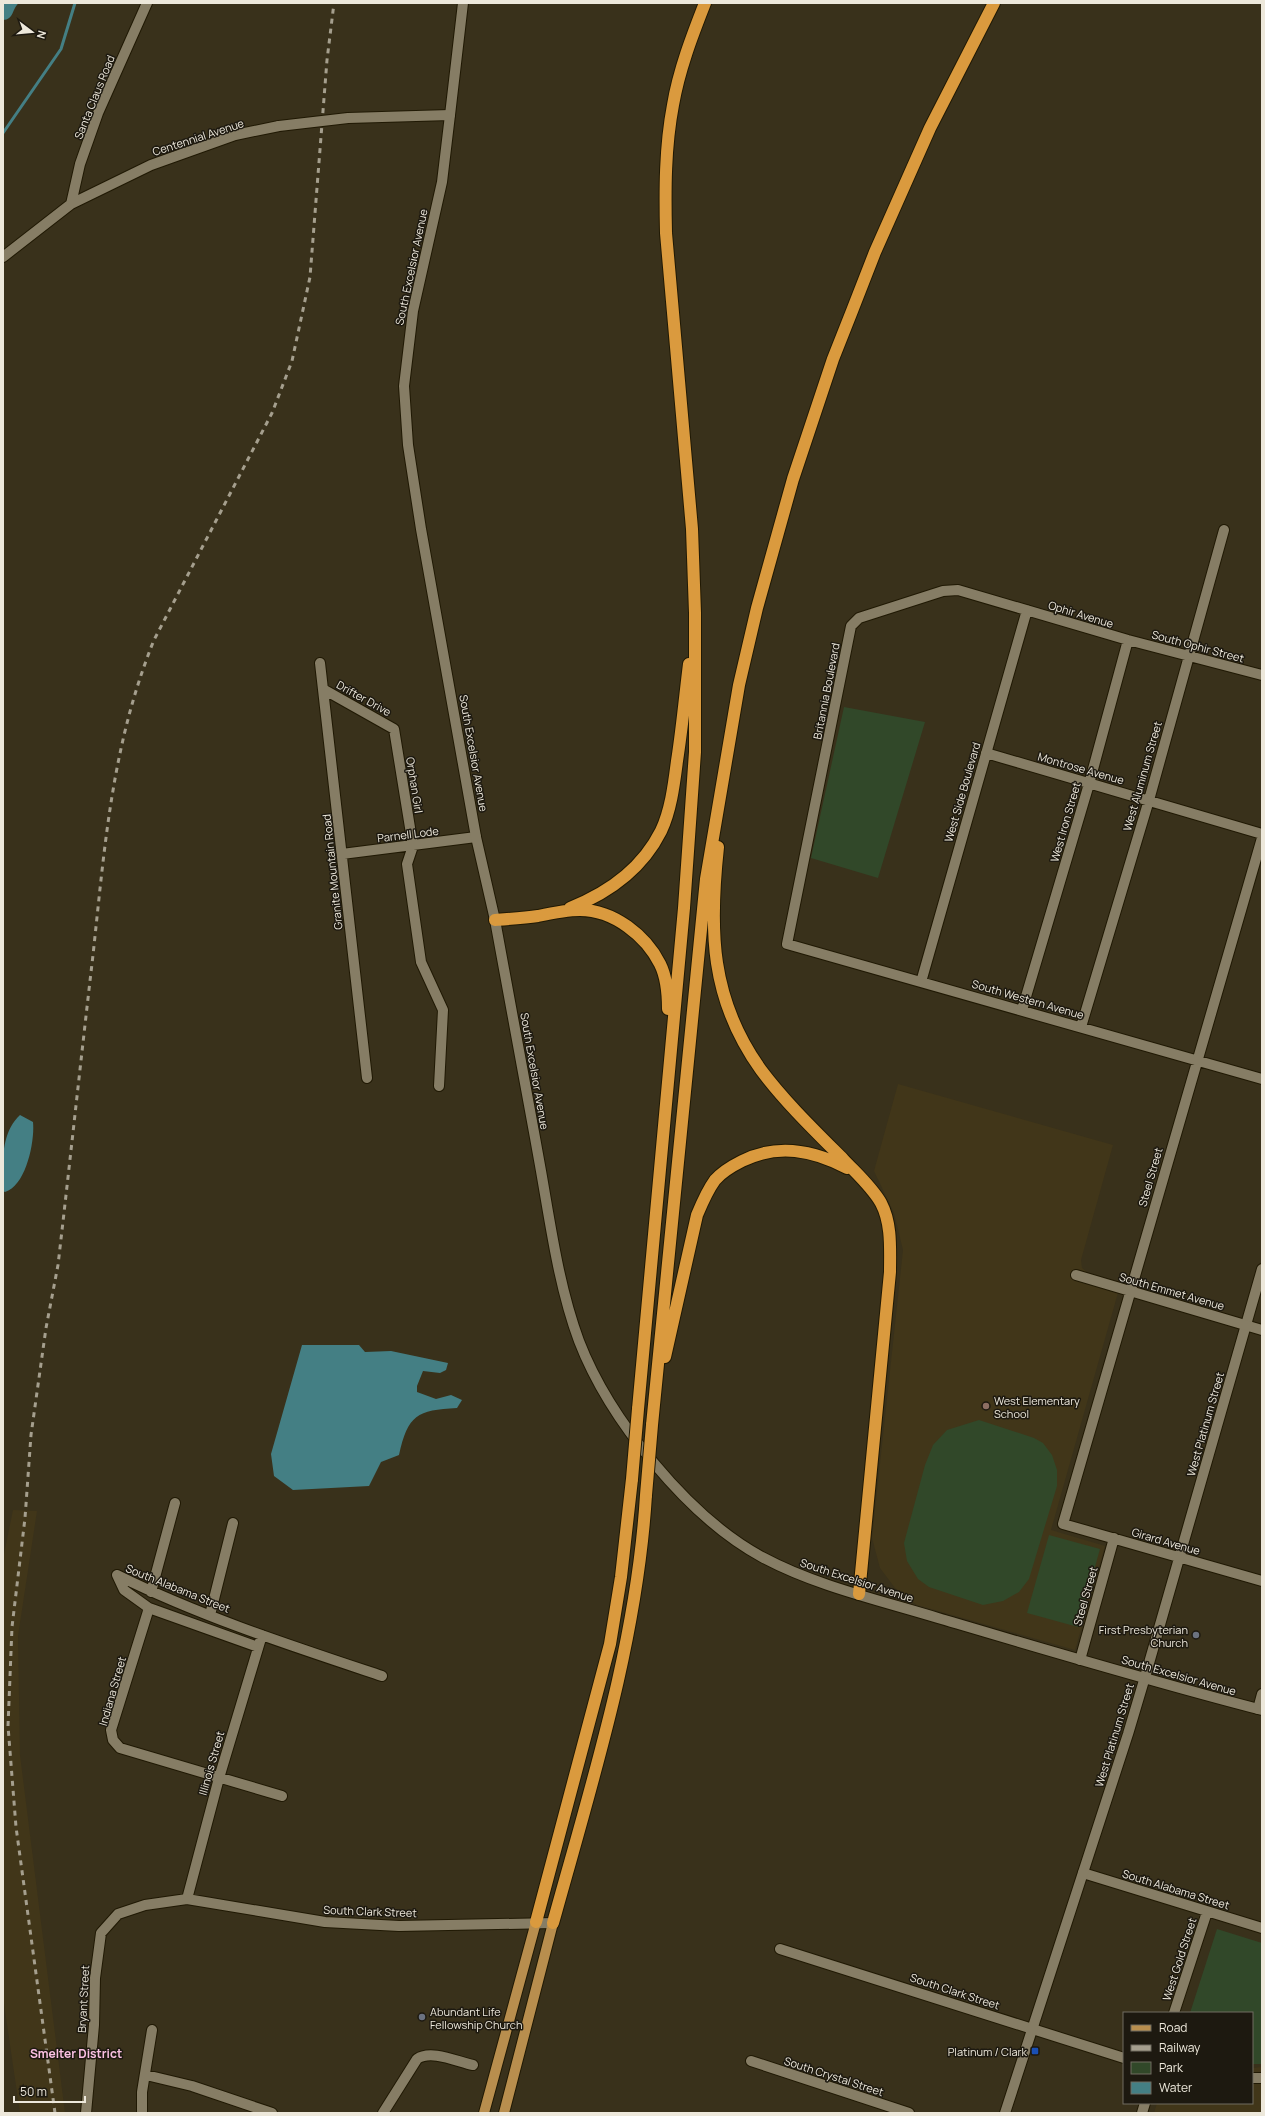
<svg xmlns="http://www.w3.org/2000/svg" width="1265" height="2116" viewBox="0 0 1265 2116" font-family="Manrope,sans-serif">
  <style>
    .built { fill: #413619 }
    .green { fill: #314829 }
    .water { fill: #447f84 }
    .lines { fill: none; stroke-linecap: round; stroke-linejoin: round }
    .stream { stroke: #447f84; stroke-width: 3 }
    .minor-casing { stroke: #201904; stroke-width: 12 }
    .tertiary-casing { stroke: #201904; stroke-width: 12 }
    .secondary-casing { stroke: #201904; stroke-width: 12 }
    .primary-casing { stroke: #201904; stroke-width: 12 }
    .motorway-casing { stroke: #201904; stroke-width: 14 }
    .minor { stroke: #867d65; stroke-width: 10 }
    .tertiary { stroke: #867d65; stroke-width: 10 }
    .secondary { stroke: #867d65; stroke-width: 10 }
    .primary { stroke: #b88e4e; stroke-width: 10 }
    .motorway { stroke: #da9a3e; stroke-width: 12 }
    .rail { stroke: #a59f8e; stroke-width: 3; stroke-dasharray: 5 5; stroke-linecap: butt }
    .tertiary-bridge-casing { stroke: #201904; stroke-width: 12; stroke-linecap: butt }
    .motorway-bridge-casing { stroke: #201904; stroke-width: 14; stroke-linecap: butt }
    .tertiary-bridge { stroke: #867d65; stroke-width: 10 }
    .motorway-bridge { stroke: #da9a3e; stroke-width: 12 }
    .education-dot { fill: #8d6e63; stroke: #1d1910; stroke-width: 1.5 }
    .worship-dot { fill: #6b7280; stroke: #1d1910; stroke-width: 1.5 }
    .transit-dot { fill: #1a4fb4; stroke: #1d1910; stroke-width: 1.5 }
    .labels { text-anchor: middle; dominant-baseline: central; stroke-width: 3; stroke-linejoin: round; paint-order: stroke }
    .street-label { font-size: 11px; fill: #ede8db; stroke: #1d1910 }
    .poi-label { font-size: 11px; fill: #ede8db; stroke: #1d1910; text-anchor: start }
    .neighbourhood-label { font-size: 12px; font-weight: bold; fill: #fac0e2; stroke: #1d1910 }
  </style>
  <rect width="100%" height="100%" fill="#39311b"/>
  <path class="built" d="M898 1084 1113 1145 1081 1260 1082 1268 1088 1273 1121 1282 1051 1530 1105 1546 1075 1650 917 1605 895 1588 880 1568 872 1538 903 1250 894 1213 874 1171Z
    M13 1510 37 1511 18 1636 20 1755 65 2113H20L3 1997V1559Z
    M1262 2067V2113H1154L1157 2103H1252V2068Z"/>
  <path class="green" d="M844 707 925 722 878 878 811 858Z
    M979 1420 1034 1438 1043 1443 1052 1455 1057 1470V1486L1029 1579 1019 1592 1003 1601 983 1605 929 1587 918 1579 907 1561 904 1543 925 1465 933 1445 947 1430Z
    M1049 1535 1100 1549 1078 1627 1027 1613Z
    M1217 1929 1262 1943V2064H1252V2013H1190Z"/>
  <path class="water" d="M3 3H19C12 8 14 20 3 20Z
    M20 1115 33 1122C35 1141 26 1186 5 1192L3 1191C3 1163 0 1134 20 1115Z
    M302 1345H359L365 1352 391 1351 448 1363 446 1370 440 1373 423 1371 417 1386V1392L436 1399 451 1395 462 1400 457 1408C417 1410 408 1415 399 1455L381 1462 369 1486 293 1490 274 1476 271 1454Z"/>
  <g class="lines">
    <path class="stream" d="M3 133 61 49 75 3"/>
    <g class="minor-casing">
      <path id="minor" d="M450 115 463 3
        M320 663 367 1078
        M1262 675 1128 640 958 590 943 591 859 618 851 626 787 944 1262 1079
        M323 689 394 729 413 846 407 864 421 962 443 1010 439 1086
        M986 753 1262 834
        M1262 838 1063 1524 1262 1581
        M342 854 476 837
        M921 982 1027 610
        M1022 1010 1089 784 1128 640
        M1081 1027 1149 800 1224 530
        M1076 1275 1130 1291
        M117 1575C202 1617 292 1646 382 1676
        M117 1575 124 1590 149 1608 258 1647
        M151 1592 175 1503
        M149 1608 111 1730 113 1740 120 1748 282 1796
        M210 1615 233 1523
        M1080 1660 1114 1538
        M1145 1677 1262 1269
        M1258 1709 1262 1694
        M1083 1873 1262 1928
        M187 1899 219 1778 262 1635
        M780 1949 1124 2058
        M1174 2013 1207 1912
        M751 2061 909 2113
        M146 2075 192 2086 272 2113
        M1252 2078H1262
        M86 2113 94 2025 95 1978 101 1933 118 1914 145 1905 187 1899 325 1922 399 1926 553 1923
        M142 2113V2092L152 2030
        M383 2113 417 2059C431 2049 458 2062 473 2065
        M1142 2113 1145 2103"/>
    </g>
    <g class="tertiary-casing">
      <path id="tertiary" d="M348 118 450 115 442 182 413 311 404 386 408 445 421 529 476 837 495 920
        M71 204 80 164 98 113 147 3
        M3 257 71 204 151 165 235 135 279 126
        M1130 1291 1262 1330
        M1005 2113 1128 1734 1145 1677"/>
    </g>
    <g class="secondary-casing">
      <path id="secondary" d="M495 920C510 1003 526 1087 541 1171 551 1228 559 1287 579 1341 609 1419 688 1517 762 1557 816 1586 879 1600 938 1618 1046 1650 1153 1682 1262 1710"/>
    </g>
    <g class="primary-casing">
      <path id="primary" d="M484 2113 536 1922
        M504 2113 553 1923"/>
    </g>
    <g class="motorway-casing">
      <path id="motorway" d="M718 847C709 930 710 999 761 1070 785 1102 815 1131 843 1159 856 1173 872 1187 881 1203 892 1224 890 1249 890 1272L859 1594
        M570 908C608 893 642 869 661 831 671 810 674 784 677 761 682 729 685 696 689 664
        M495 920C509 919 524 918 538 916 552 913 566 910 580 910 614 910 646 936 660 964 667 978 668 995 668 1009
        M665 1357 697 1215C702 1203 707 1191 715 1180 722 1172 732 1166 742 1161 778 1143 813 1150 847 1168
        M638 1409 684 908 695 752V613L692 529 666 233C665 190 665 147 673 105 679 70 692 36 705 3
        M652 1425 706 879 739 685 757 608 793 479 833 359 852 311 875 252 930 128 994 3
        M536 1922 610 1644 621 1577 632 1479
        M553 1923C592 1782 637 1642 646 1495"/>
    </g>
    <use href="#minor" class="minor"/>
    <use href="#tertiary" class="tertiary"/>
    <use href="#secondary" class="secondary"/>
    <use href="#primary" class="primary"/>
    <use href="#motorway" class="motorway"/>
    <path class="rail" d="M55 2113 16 1827 8 1726 12 1627 25 1518 31 1435 46 1328 58 1265C70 1162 81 1058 93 955 105 844 112 744 154 640L272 413 292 361 310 277 327 60 334 3"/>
    <g class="tertiary-bridge-casing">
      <path id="tertiary-bridge" d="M279 126 348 118"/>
    </g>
    <g class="motorway-bridge-casing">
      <path id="motorway-bridge" d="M632 1479 638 1409
        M646 1495 652 1425"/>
    </g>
    <use href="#tertiary-bridge" class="tertiary-bridge"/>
    <use href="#motorway-bridge" class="motorway-bridge"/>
  </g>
  <circle class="education-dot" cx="986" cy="1406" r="4"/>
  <g class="worship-dot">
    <circle cx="1196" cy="1635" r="4"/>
    <circle cx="422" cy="2017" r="4"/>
  </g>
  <rect class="transit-dot" x="1031" y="2047" width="8" height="8" rx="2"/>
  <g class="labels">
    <g class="street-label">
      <text transform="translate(94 97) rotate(-68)">Santa Claus Road</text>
      <text transform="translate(198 137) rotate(-18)">Centennial Avenue</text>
      <text transform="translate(411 267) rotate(-78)">South Excelsior Avenue</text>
      <text transform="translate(1081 614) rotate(17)">Ophir Avenue</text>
      <text transform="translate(1198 646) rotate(15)">South Ophir Street</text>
      <text transform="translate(826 691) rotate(-79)">Britannia Boulevard</text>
      <text transform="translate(364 698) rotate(29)">Drifter Drive</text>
      <text transform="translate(474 753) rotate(80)">South Excelsior Avenue</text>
      <text transform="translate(1081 768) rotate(16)">Montrose Avenue</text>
      <text transform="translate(1142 776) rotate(-74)">West Aluminum Street</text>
      <text transform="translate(415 785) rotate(81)">Orphan Girl</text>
      <text transform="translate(962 792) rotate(-74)">West Side Boulevard</text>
      <text transform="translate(1065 822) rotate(-74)">West Iron Street</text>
      <text transform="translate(408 834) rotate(-7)">Parnell Lode</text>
      <text transform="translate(332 872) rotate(-96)">Granite Mountain Road</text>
      <text transform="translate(1028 999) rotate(16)">South Western Avenue</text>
      <text transform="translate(535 1071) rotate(80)">South Excelsior Avenue</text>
      <text transform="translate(1150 1177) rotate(-74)">Steel Street</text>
      <text transform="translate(1172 1291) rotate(16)">South Emmet Avenue</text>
      <text transform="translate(1205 1424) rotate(-74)">West Platinum Street</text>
      <text transform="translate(1166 1541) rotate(16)">Girard Avenue</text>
      <text transform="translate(857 1580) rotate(18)">South Excelsior Avenue</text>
      <text transform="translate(178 1588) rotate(22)">South Alabama Street</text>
      <text transform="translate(1085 1596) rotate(-74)">Steel Street</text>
      <text transform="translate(1179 1675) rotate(16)">South Excelsior Avenue</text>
      <text transform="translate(112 1691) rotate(-74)">Indiana Street</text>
      <text transform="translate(1114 1735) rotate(-73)">West Platinum Street</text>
      <text transform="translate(211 1763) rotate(-74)">Illinois Street</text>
      <text transform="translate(1176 1889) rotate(17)">South Alabama Street</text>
      <text transform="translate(370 1911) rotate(2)">South Clark Street</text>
      <text transform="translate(1179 1959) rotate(-72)">West Gold Street</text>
      <text transform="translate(955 1991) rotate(18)">South Clark Street</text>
      <text transform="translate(83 1999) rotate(-87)">Bryant Street</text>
      <text transform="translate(834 2076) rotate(18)">South Crystal Street</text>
    </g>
    <g class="poi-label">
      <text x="994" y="1400">West Elementary<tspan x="994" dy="13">School</tspan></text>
      <text x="1188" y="1629" text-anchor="end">First Presbyterian<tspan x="1188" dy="13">Church</tspan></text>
      <text x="430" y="2011">Abundant Life<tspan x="430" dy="13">Fellowship Church</tspan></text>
      <text x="1027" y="2051" text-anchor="end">Platinum / Clark</text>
    </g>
    <g class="neighbourhood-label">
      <text x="76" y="2053">Smelter District</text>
    </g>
  </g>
  <rect width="1265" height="2116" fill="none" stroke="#ede8db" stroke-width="8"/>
  <rect x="1123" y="2012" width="130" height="92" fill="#1d1910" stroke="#706c61"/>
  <rect x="1131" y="2025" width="20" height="6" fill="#b88e4e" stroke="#706c61"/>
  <text x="1159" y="2032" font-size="12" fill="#ede8db">Road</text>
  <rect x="1131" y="2045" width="20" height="6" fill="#a59f8e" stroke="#706c61"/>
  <text x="1159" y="2052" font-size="12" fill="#ede8db">Railway</text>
  <rect x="1131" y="2062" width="20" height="12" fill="#314829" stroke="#706c61"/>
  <text x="1159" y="2072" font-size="12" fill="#ede8db">Park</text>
  <rect x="1131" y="2082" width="20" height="12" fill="#447f84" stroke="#706c61"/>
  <text x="1159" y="2092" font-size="12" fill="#ede8db">Water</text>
  <g transform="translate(32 32) rotate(106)" stroke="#1d1910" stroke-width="3" paint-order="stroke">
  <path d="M0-3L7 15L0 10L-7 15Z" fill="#ede8db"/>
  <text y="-6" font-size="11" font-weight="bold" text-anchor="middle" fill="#ede8db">N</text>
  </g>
  <path d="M14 2096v6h71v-6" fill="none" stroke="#ede8db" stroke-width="2"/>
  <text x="20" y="2096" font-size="12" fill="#ede8db" stroke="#1d1910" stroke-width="3" paint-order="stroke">50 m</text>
</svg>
